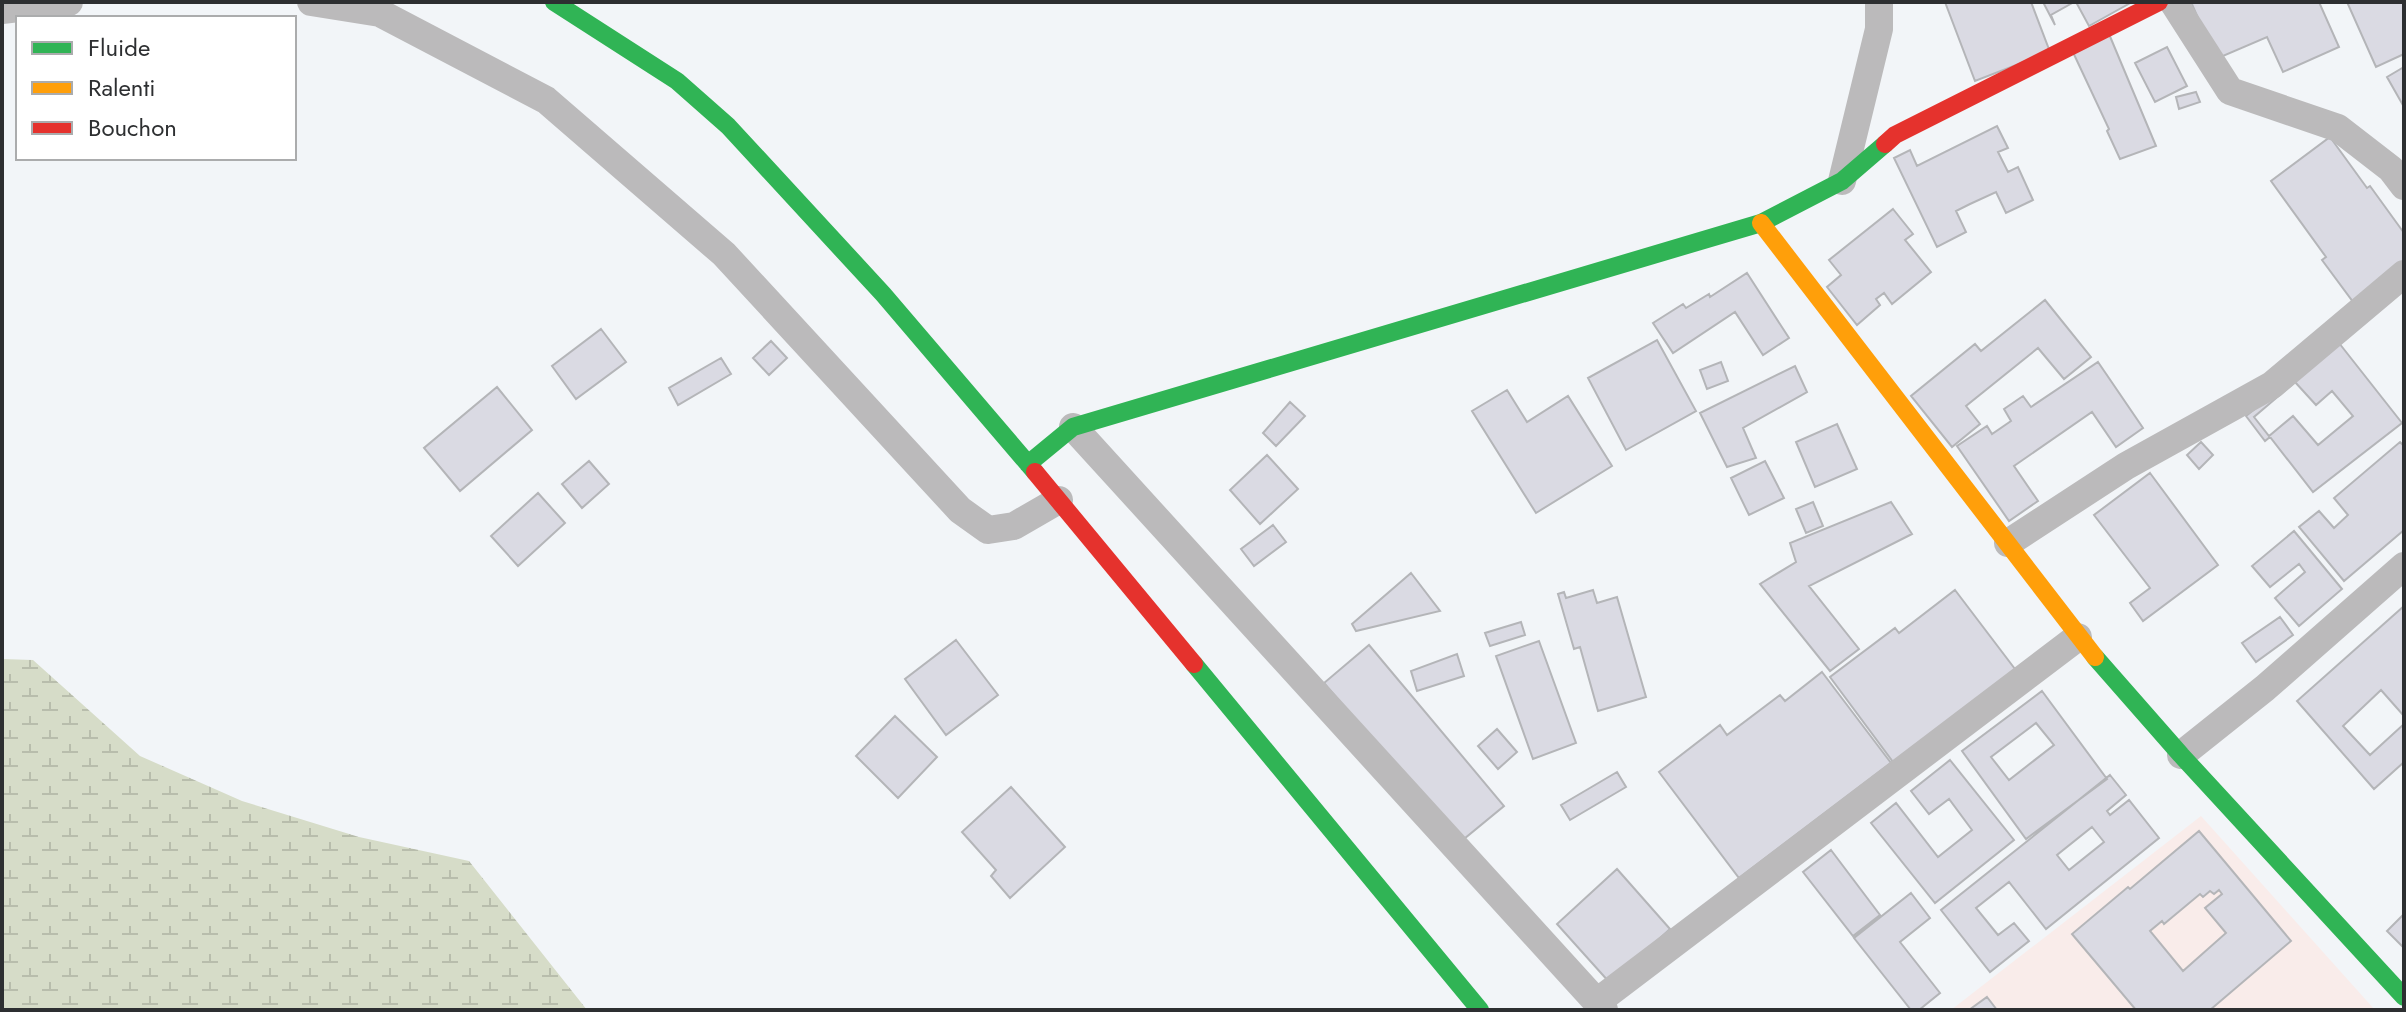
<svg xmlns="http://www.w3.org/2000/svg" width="2406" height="1012" viewBox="0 0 2406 1012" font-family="Jost,sans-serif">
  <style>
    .education { fill: #f9ecea }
    .wetland { fill: url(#wetland-marsh) }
    .building { fill: #dadae3; stroke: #b4b5b8; stroke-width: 2; fill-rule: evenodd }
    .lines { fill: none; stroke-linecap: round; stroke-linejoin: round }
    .street { stroke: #bbbabb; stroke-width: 28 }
    .fast { stroke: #30b455; stroke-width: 18 }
    .slow { stroke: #ff9f0a; stroke-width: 18 }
    .jam { stroke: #e5322d; stroke-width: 18 }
  </style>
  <defs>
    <pattern id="wetland-marsh" width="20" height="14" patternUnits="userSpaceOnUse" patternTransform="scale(2)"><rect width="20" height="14" fill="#d6dcc8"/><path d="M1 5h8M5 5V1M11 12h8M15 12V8" fill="none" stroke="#b8bdac"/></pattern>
  </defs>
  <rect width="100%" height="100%" fill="#f2f5f8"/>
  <path class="education" d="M2201 816 2375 1010H1951Z"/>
  <path class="wetland" d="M2 659 33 660 140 756 242 801 359 837 469 861 587 1010H2Z"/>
  <path class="building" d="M1945 2H2031L2050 52 1975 81Z
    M2043 2H2074L2051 15 2055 25Z
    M2076 2H2132L2089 26Z
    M2191 2H2319L2339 47 2283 72 2267 37 2216 59Z
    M2347 2H2404V54L2376 67Z
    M2109 34 2156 146 2120 159 2107 131 2109 129 2071 48Z
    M2167 47 2187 86 2155 102 2135 63Z
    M2404 67V107L2387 77Z
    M2196 92 2200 102 2179 109 2176 97Z
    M1997 126 2008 148 1998 152 2008 172 2018 167 2033 200 2006 213 1996 192 1970 204 1956 211 1966 232 1937 247 1894 158 1910 150 1917 166Z
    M2330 137 2367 188 2370 186 2404 233V289L2365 318 2322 260 2326 257 2271 181Z
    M1893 209 1913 234 1905 240 1931 272 1892 304 1884 293 1876 299 1880 305 1857 325 1827 287 1841 275 1829 260Z
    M1747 273 1789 338 1763 355 1735 312 1673 353 1653 323 1683 304 1686 308 1709 294 1710 297Z
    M2045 300 2091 357 2064 379 2038 348 1966 406 1980 424 1952 447 1911 396 1975 344 1981 351Z
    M601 329 626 362 576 399 552 366Z
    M1657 340 1696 411 1626 450 1588 378Z
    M771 341 787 358 769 375 753 358Z
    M2339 343 2402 423 2313 492 2270 437 2265 441 2246 416ZM2295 382 2316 405 2332 391 2353 416 2318 445 2293 416 2269 436 2254 417Z
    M721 358 731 374 678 405 669 388Z
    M1721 362 1728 381 1707 389 1700 370Z
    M2098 362 2143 428 2116 447 2092 412 2014 466 2038 501 2009 521 1957 446 1987 426 1992 434 2011 421 2004 409 2023 396 2031 407Z
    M1795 366 1807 392 1743 428 1756 458 1727 467 1700 413Z
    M497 387 532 430 460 491 424 448Z
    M1507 390 1527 422 1568 396 1612 466 1536 513 1472 411Z
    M1290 402 1305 416 1276 446 1263 433Z
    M1837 424 1857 469 1815 487 1796 442Z
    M2201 442 2213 455 2199 469 2187 455Z
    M2400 442 2404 446V530L2344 581 2299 527 2319 511 2334 528 2348 515 2334 498Z
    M1267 455 1298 489 1260 524 1230 490Z
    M589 461 609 484 582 508 562 484Z
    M1765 461 1784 498 1749 515 1731 478Z
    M2150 473 2218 565 2143 621 2130 603 2150 588 2094 515Z
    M538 493 565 523 518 566 491 536Z
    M1813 502 1823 526 1806 533 1796 509Z
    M1891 502 1912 534 1809 586 1859 649 1830 671 1760 584 1796 562 1790 543Z
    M1273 525 1286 542 1254 566 1241 549Z
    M2294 531 2342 589 2299 626 2275 598 2305 572 2299 564 2270 587 2252 566Z
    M1411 573 1440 611 1356 631 1352 624Z
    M1593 590 1597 603 1617 597 1646 697 1598 711 1580 647 1574 649 1558 594 1564 592 1566 598Z
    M1955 590 2018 673 1896 766 1830 677 1895 628 1899 633Z
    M2404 606V716L2381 690 2343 726 2370 755 2404 724V762L2374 789 2297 701Z
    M2280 617 2293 635 2256 662 2242 643Z
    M1521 622 1525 635 1490 646 1485 633Z
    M956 640 998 695 946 735 905 679Z
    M1539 641 1576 743 1533 759 1496 656Z
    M1369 645 1504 806 1459 843 1324 683Z
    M1457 654 1464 676 1417 691 1411 671Z
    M1822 672 1891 763 1739 878 1659 772 1720 725 1727 735 1780 695 1785 701Z
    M2042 691 2107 779 2026 839 1962 751ZM2036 723 2054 745 2009 780 1991 757Z
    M895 716 937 757 898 798 856 756Z
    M1497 729 1517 752 1498 769 1478 746Z
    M1950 760 2014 840 1935 903 1871 823 1896 803 1938 857 1972 830 1949 799 1929 814 1911 791Z
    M1617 772 1626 787 1570 820 1561 805Z
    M2110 775 2126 795 2107 811 2110 815 2129 800 2159 838 2046 929 2009 882 1976 908 1998 935 2014 923 2029 941 1990 972 1941 910ZM2092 827 2104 842 2069 870 2057 855Z
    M1011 787 1065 847 1010 898 991 876 996 870 962 832Z
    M2199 831 2291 941 2210 1010H2136L2072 934 2128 887 2130 889ZM2219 890 2222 894 2205 908 2226 933 2183 971 2150 931 2162 921 2164 924 2200 894 2203 897 2210 891 2214 894Z
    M1831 850 1880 915 1853 936 1803 872Z
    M1617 869 1670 929 1610 983 1557 924Z
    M1911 893 1930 918 1900 942 1940 993 1919 1010H1911L1854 938Z
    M2404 914V948L2387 931Z
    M1987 997 1997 1010H1969Z"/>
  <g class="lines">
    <path class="street" d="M311 2 380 13 546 100 724 254 960 510 988 530 1014 526 1059 500
      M2173 2 2230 91 2338 128 2391 169 2404 186
      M2 10 69 2
      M1842 181 1879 29V2
      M1073 427 1604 1010
      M2008 543 2126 466 2272 385 2404 274
      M2181 755 2265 688 2404 566
      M1597 1002 2078 637"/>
    <path class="fast" d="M554 2 677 81 728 126 883 294 1035 472
      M1028 464 1073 427 1761 223 1842 181 1885 144
      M2095 657 2181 755 2404 997
      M1194 664 1480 1010"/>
    <path class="slow" d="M1761 223 2095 657"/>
    <path class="jam" d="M1885 144 1895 135 2159 2
      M1035 472 1194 664"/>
  </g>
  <rect width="2406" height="1012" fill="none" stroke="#2d2f31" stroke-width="8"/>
  <rect x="16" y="16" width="280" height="144" fill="#ffffff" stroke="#abacad" stroke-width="2"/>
  <rect x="32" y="42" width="40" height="12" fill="#30b455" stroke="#abacad" stroke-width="2"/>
  <text x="88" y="56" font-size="24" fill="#2d2f31">Fluide</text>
  <rect x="32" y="82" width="40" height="12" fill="#ff9f0a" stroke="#abacad" stroke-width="2"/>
  <text x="88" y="96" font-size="24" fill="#2d2f31">Ralenti</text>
  <rect x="32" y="122" width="40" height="12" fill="#e5322d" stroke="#abacad" stroke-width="2"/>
  <text x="88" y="136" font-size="24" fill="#2d2f31">Bouchon</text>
</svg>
